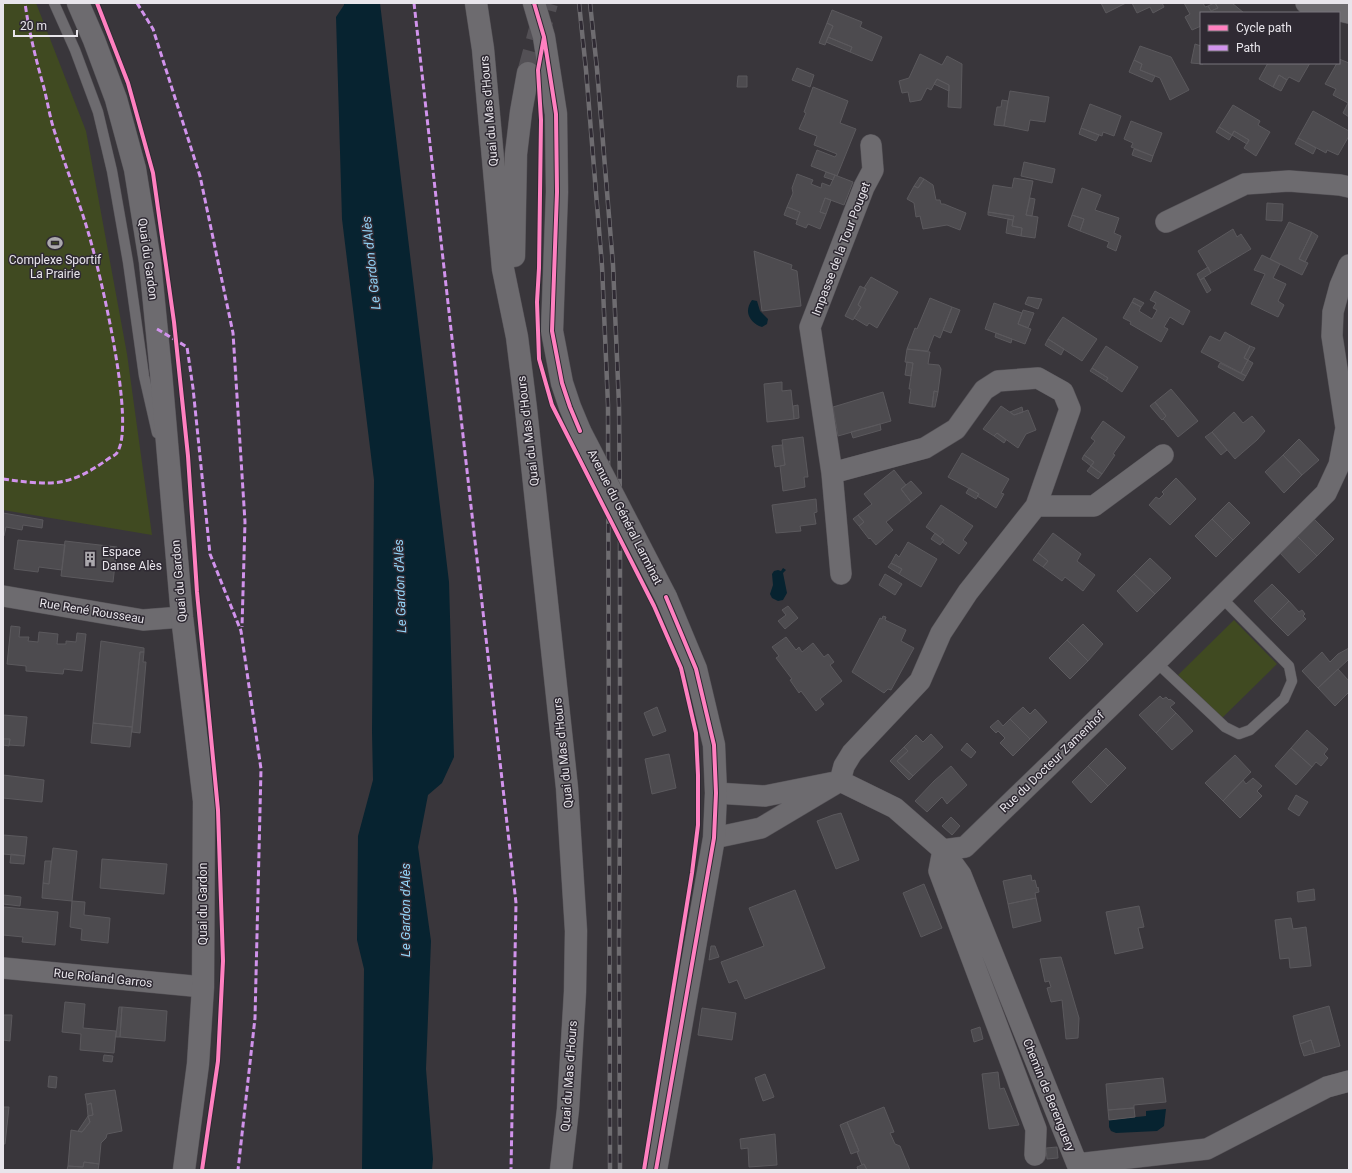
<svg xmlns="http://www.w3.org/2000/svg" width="1352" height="1173" viewBox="0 0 1352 1173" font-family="Roboto,sans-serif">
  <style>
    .green { fill: #404a21 }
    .water { fill: #072330 }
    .building { fill: #4d4b4f; stroke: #5b595d }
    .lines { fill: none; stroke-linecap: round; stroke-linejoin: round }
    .tertiary-tunnel { stroke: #535055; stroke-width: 22; stroke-dasharray: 22 11; stroke-linecap: butt }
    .service-casing { stroke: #555257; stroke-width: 11 }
    .minor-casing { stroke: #555257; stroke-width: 22 }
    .tertiary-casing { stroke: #555257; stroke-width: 23 }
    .secondary-casing { stroke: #555257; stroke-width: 23 }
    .service { stroke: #6d6b6f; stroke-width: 10 }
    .minor { stroke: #6d6b6f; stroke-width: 21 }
    .tertiary { stroke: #6d6b6f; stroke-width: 22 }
    .secondary { stroke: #6d6b6f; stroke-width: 22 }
    .rail-casing { stroke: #6e6c70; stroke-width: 4.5 }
    .rail { stroke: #2f2a33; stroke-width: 3; stroke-dasharray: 9; stroke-linecap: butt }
    .secondary-bridge-casing { stroke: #555257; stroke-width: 23; stroke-linecap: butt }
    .secondary-bridge { stroke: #6d6b6f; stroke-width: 22 }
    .quiet { stroke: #d193ec; stroke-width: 3; stroke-dasharray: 6 3; stroke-linecap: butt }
    .cycleway-casing { stroke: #2f2a33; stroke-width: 6 }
    .cycleway { stroke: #ff80c0; stroke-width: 4 }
    .labels { text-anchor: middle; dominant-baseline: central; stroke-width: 3; stroke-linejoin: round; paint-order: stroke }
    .street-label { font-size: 12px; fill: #e8e5eb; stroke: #2f2a33 }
    .poi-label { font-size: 12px; fill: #e8e5eb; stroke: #2f2a33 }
    .water-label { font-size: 13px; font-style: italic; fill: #92d4f8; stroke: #2f2a33 }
  </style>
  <rect width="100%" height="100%" fill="#39363b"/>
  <path class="green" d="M3 3H36L86 131 127 354 152 535 3 510Z
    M1234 620 1277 664 1222 718 1178 675Z"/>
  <path class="water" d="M344 3H380L449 582 454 757 442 783 428 795 418 847 431 941 426 1069 433 1159 432 1170H362L364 969 357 940 358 836 373 780 372 732 374 480 342 219 336 17 344 5Z
    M752 300 757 301 760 311 768 319 767 324 762 327 759 326C747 319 745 310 752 300Z
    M783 568 786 570 783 573 787 593 783 600 778 601 772 598 770 594 773 585 772 574 774 571 778 570 781 571Z
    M1166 1109 1164 1126 1157 1131 1116 1133 1111 1131 1109 1127V1120L1146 1116V1111Z"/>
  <path class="building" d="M1101 3H1126L1106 13Z
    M1132 3H1162L1164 7 1153 13 1150 7 1137 13Z
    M1184 3H1203L1205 7 1208 6 1211 11 1218 8 1215 3H1232L1244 13H1201V26L1192 30 1185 17 1190 14Z
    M1214 3H1215L1218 8 1211 11 1208 6Z
    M832 10 862 22 860 27 882 37 872 61 850 52 852 47 828 37 833 26 827 23Z
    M827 23 833 26 825 45 819 43Z
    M828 37 852 47 850 52 826 42Z
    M1195 44 1201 46V63H1203V64L1191 63Z
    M1140 46 1171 57 1189 90 1170 100 1160 78 1140 70 1142 64 1134 60Z
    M920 54 942 65 947 56 962 64 961 108 948 107 949 85 937 79 931 90 927 88 921 100 910 102 908 92 902 93 899 81 909 78Z
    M1339 59 1349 63V117L1343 113 1348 103 1333 95 1336 89 1325 84 1337 63H1339Z
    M1134 60 1142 64 1140 70 1155 76 1152 82 1129 72Z
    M1268 63H1310L1299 82 1289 77 1287 80 1279 75 1273 87 1259 79Z
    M797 68 814 75 810 87 792 80Z
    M1279 75 1287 80 1281 91 1273 87Z
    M738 76H747V87H737Z
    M937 79 949 85V91L934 84Z
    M813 87 848 101 840 123 856 129 837 176 811 166 817 150 835 157 837 154 814 145 817 136 799 129 806 113 804 112Z
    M1010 91 1049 97 1045 122 1030 120 1028 131 1004 126Z
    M1002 100 1008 101 1004 126 994 125 997 107H1001Z
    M1090 104 1121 116 1114 136 1103 132 1102 136 1081 128Z
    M1233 105 1260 121 1258 125 1270 132 1256 156 1244 148 1249 140 1234 131 1232 135 1219 127Z
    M1313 111 1349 131V136L1338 155 1327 150 1326 153 1298 138Z
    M1131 121 1162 133 1153 156 1131 147 1133 143 1124 139Z
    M1219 127 1232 135 1229 140 1216 132Z
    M1081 128 1099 135 1096 141 1079 134Z
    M1234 131 1249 140 1247 144 1232 135Z
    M1298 138 1316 148 1313 154 1295 144Z
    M1134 149 1153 156 1151 162 1132 155Z
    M1024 162 1055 169 1052 183 1021 176Z
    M826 172 835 175 833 180 824 177Z
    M797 174 813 180 811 184 821 188 822 183 830 186 835 175 853 182 844 205 825 198 820 212 826 214 820 229 808 224 806 228 796 224 800 212 787 207 793 193 792 188Z
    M920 177 924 179 918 188 914 186Z
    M1014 178 1033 181 1026 215 1038 217 1035 238 1021 236 1022 228 1012 226 1014 216 988 212 993 185 1012 188Z
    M924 179 933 185 936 200H940L941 204H944L966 213 960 230 947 225 923 229 920 216 916 217 914 203 907 199 914 186 918 188Z
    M1082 188 1101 195 1095 210 1119 218 1114 233 1121 236 1116 251 1107 247 1109 242 1080 231 1084 219 1072 215Z
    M825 198 831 200 826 214 820 212Z
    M1030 198 1035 199 1032 216 1026 215Z
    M1267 203 1283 204 1282 221 1266 220Z
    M787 207 800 212 797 220 784 215Z
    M988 212 1014 216 1013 220 988 215Z
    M1072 215 1084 219 1080 231 1068 226Z
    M1008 219 1013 220 1012 226 1022 228 1021 236 1006 233Z
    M1289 222 1312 232 1299 259 1308 263 1302 275 1270 259Z
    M1233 229 1237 237 1241 234 1251 249 1211 273 1198 251Z
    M1312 232 1318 236 1305 262 1299 259Z
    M754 251 792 265 791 269 797 271 801 306 762 311Z
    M1262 255 1280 264 1273 278 1286 284 1278 301 1284 305 1278 317 1251 304 1265 274 1254 270Z
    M1208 267 1211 273 1200 280 1197 274Z
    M871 277 898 292 877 328 869 323 867 326 854 318 861 307 858 305 866 289 864 288Z
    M1204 278 1211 290 1207 293 1200 280Z
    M860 286 866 289 858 305 861 307 853 320 845 316Z
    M1155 291 1190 311 1183 325 1170 317 1164 327 1168 329 1161 342 1130 324 1131 322 1123 318 1132 302 1141 307 1139 311 1152 319 1157 310 1153 308 1156 303 1150 300Z
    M1028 297 1042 299 1038 309 1025 304Z
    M930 298 952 307 940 338 934 335 928 351 907 349 915 328 917 329Z
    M1134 298 1144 303 1141 307 1132 302Z
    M994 303 1022 313 1018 324 1031 329 1025 344 985 329Z
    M952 307 960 310 951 333 943 330Z
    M1023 310 1034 313 1028 328 1018 324Z
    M1063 317 1097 339 1082 361 1048 339Z
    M1225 332 1250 346 1244 358 1248 360 1241 373 1201 352 1210 336 1220 341Z
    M996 333 1012 339 1011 343 995 337Z
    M1048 339 1064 349 1061 355 1045 345Z
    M1106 346 1138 367 1122 392 1106 381 1108 378 1092 368Z
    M1250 346 1255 348 1248 360 1244 358Z
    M907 349 930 352 928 364 939 365 941 369 938 392 934 391 932 407 909 403 911 389H909L913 363 905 362Z
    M1248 360 1253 363 1246 376 1241 373Z
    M907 362 913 363 911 376 905 375Z
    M1220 363 1246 376 1243 381 1218 367Z
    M1092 368 1108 378 1106 381 1090 371Z
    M782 382V391L791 390 794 419 767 422 764 384Z
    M1171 389 1198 421 1178 437 1163 419 1166 416 1155 402Z
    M934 391 938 392 935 407H932Z
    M883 392 891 421 838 436 833 407Z
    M1155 402 1166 416 1162 420 1150 406Z
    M798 405 799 418 794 419 793 406Z
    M1001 406 1014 415 1028 410 1036 430 1026 434 1018 448 997 433 994 436 983 429Z
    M1022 407 1023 412 1014 415 1010 412Z
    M1234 412 1243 423 1252 416 1265 431 1257 440 1235 459 1212 432Z
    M1103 421 1125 437 1113 454 1115 455 1102 474 1091 466 1094 462 1084 455 1095 441 1091 438Z
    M880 424 881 430 853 438 851 432Z
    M1212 432 1227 450 1221 455 1205 437Z
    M997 433 1006 440 1004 443 994 436Z
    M803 437 808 477H804L805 487 783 491 780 466 785 465 782 440Z
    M1299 439 1319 460 1302 475 1283 455Z
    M782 445 785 465 775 467 772 446Z
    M962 453 1009 479 1001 493 1004 494 996 508 977 496 979 494 948 477Z
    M1084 455 1094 462 1091 466 1082 459Z
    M1283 455 1302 475 1284 493 1265 472Z
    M1091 466 1102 474 1098 479 1087 471Z
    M894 470 906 485 901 489 911 502 886 522 893 530 876 545 870 538 869 539 859 526 864 522 858 515 872 504 864 494Z
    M1176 478 1196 499 1170 525 1149 505 1156 497 1159 499 1164 494 1162 492Z
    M911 481 922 493 911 502 901 489Z
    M969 488 979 494 976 499 966 493Z
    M816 499 817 512 814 513 816 524 800 526 801 531 776 533 772 505Z
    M1229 502 1250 523 1233 540 1212 519Z
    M941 505 973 526 963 540 967 543 959 554 942 542 944 540 926 527Z
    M3 513 43 520 42 528 23 525 22 530 6 527 4 536H3Z
    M858 515 864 522 859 526 853 519Z
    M1313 518 1334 539 1317 556 1296 535Z
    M1212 519 1233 540 1216 557 1195 536Z
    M935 533 944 540 940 545 931 539Z
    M1053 533 1081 554 1077 561 1095 575 1083 591 1065 577 1062 581 1043 567 1048 561 1038 553Z
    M1296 535 1317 556 1299 573 1279 552Z
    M18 540 65 545 62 570 39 567 38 572 14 569Z
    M65 541 117 547 113 582 61 576Z
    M908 542 937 559 921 587 899 574 902 569 891 563 896 554 899 557Z
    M1038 553 1048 561 1043 567 1033 560Z
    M1150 558 1171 578 1155 594 1134 574Z
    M891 563 902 569 899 574 888 567Z
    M885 574 902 584 895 595 879 585Z
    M1134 574 1155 594 1137 612 1117 591Z
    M1272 584 1289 601 1271 619 1254 601Z
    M1289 601 1299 612 1302 610 1305 614 1303 616 1306 619 1288 636 1271 619Z
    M788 606 798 618 785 629 778 621 786 615 782 610Z
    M883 616 886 617 885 620 906 630 901 641 914 648 891 690 888 689 884 693 852 672 880 618 882 619Z
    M1083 624 1103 644 1088 661 1067 640Z
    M11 626 20 627 19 637H29L28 641 38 642 39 632 58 634 57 644H66V641L76 642 77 633 86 634 82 671 64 669 63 674 26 671V666L7 664Z
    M786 637 796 650 799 647 802 652 813 643 824 657 828 654 834 662 830 665 842 681 820 699 824 704 816 711 801 691 799 693 790 680 792 679 776 658 779 656 772 647Z
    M1067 640 1088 661 1070 679 1049 658Z
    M101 641 144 648V652H140L132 727 93 723Z
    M1349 648V659L1318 688 1302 671 1322 652 1330 662 1338 654Z
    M140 652H144L143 662H146L140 733 132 732Z
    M1338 669 1349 681V692L1335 706 1318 688Z
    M1160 696 1163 699 1166 697 1169 700 1170 699 1175 703 1170 707 1176 713 1156 733 1139 715Z
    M657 707 666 731 653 736 644 713Z
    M1023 707 1030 714 1035 709 1047 722 1030 739 1010 719Z
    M1176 713 1193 731 1172 750 1156 733Z
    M3 715 27 717 24 746 9 745 10 739H3Z
    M1010 719 1030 739 1013 756 1000 743 1005 738 998 731 996 733 990 727 998 720 1003 726Z
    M93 723 132 727 130 747 91 743Z
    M1307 730 1328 749 1324 754 1328 758 1321 766 1316 762 1312 767 1291 748Z
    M931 734 943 747 913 776 897 761 908 751 904 747 916 735 923 742Z
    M3 739H10L9 746 3 745Z
    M967 743 976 752 971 758 961 750Z
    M904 747 908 751 897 761 913 776 909 780 890 761Z
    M1106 748 1126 768 1108 786 1088 766Z
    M1291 748 1312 767 1296 785 1275 766Z
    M669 754 676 788 652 794 645 759Z
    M1235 755 1251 772 1223 801 1205 783Z
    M951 766 967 785 947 804 942 797 927 812 915 801 934 781Z
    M1088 766 1108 786 1091 803 1072 782Z
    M3 775 44 780 42 802 3 798Z
    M1253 778 1262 786 1257 791 1262 796 1240 818 1223 801 1243 780 1246 784Z
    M1296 795 1308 802 1299 816 1288 809Z
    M841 813 859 860 836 869 817 821 833 815Z
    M951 817 960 826 952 835 942 826Z
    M3 835 27 837 25 856 3 854Z
    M53 848 77 851 72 901 42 898 43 883 49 884Z
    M11 854 25 856 24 864 10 863Z
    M102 859 167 864 164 894 100 888Z
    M45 861H51L49 884 43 883Z
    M1031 875 1032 881 1035 880 1037 888 1038 887 1039 892 1035 893 1036 898 1008 904 1003 881Z
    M924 884 942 928 921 937 903 893Z
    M1314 889 1315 900 1298 902 1297 892Z
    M795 890 825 968 745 999 737 980 729 983 721 962 764 946 749 908Z
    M3 895 21 897 20 906 3 904Z
    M1036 898 1041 921 1013 928 1008 904Z
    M72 901 85 902 84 915 110 918 108 943 81 940 82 929 70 927Z
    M1139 906 1144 927 1138 928 1143 948 1115 954 1106 912Z
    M4 907 58 912 55 945 22 942 23 937 3 935Z
    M1291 918 1293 929 1306 927 1311 966 1290 968 1289 958 1280 959 1275 920Z
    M711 946H715L719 957 709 960Z
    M1061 957 1079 1018 1078 1038 1066 1039 1062 1000 1051 1002 1047 988 1051 987 1049 981 1045 982 1040 959Z
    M65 1002 85 1004 83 1028 116 1031 114 1053 80 1050 81 1034 62 1032Z
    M1329 1006 1340 1046 1315 1053 1311 1040 1300 1044 1293 1016Z
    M119 1007H122L120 1037H116Z
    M122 1007 167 1011 165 1041 120 1037Z
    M702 1008 736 1013 732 1040 698 1035Z
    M3 1015H12L10 1041 3 1040Z
    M980 1027 983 1039 974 1042 971 1030Z
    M1311 1040 1315 1053 1304 1056 1300 1044Z
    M104 1055 113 1056 112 1062 103 1061Z
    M998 1072 1000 1089 1004 1088 1019 1125 989 1129 982 1074Z
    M765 1074 774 1097 763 1101 755 1078Z
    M49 1076 57 1077 56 1088 48 1087Z
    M1163 1078 1166 1102 1134 1105V1108L1108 1110 1106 1084Z
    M115 1090 122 1131 107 1134 106 1138 101 1143 99 1164 84 1162 83 1167 68 1166 71 1130 82 1132 90 1122 88 1116 93 1115 91 1103 87 1105 85 1094Z
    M91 1103 93 1115 88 1116 87 1105Z
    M3 1107H9L5 1144H3Z
    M884 1107 894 1132 890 1133 895 1144 900 1146 910 1170H867L864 1164 862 1165 857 1152 859 1151 847 1122Z
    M1134 1108 1135 1117 1109 1120 1108 1110Z
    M88 1116 90 1122 82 1132 78 1131Z
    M847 1122 859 1151 851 1154 840 1125Z
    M775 1134 777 1165 749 1167 748 1148 741 1149 740 1139Z
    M1057 1147 1058 1158 1047 1159 1046 1148Z
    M84 1162 99 1164 98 1170H67L68 1166 83 1167Z
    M864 1164 867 1170H858L857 1167Z"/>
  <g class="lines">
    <path class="tertiary-tunnel" d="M528 73 547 3"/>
    <g class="service-casing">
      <path id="service" d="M54 3 75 50 98 112 112 171 128 262 144 376 157 433
        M1156 662 1225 727 1239 734 1250 730 1284 699 1292 681 1289 666 1221 597"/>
    </g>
    <g class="minor-casing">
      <path id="minor" d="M1306 3 1349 13
        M1166 222 1245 184 1289 181 1340 185 1349 187
        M1349 265 1340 286 1333 312 1332 336 1346 428 1339 465 1326 493 1156 662 965 847 943 850 961 875 1077 1164 1207 1149 1327 1087 1349 1081
        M832 473 810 327 864 187 873 170 871 145
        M1036 506H1094L1163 455
        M841 574 832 473 925 448 956 429 984 390 998 381 1038 378 1063 392 1070 409 1036 506 968 592 941 633 920 681 852 753 844 766 840 781 895 808 943 850 939 871 1036 1129 1035 1155
        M3 596 143 620 182 617
        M714 838 761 828 840 781 765 796 716 793
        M3 968 203 987"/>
    </g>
    <g class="tertiary-casing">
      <path id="tertiary" d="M476 3 483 49 503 269 517 337 526 409 567 788 576 931 575 992 568 1109 561 1170
        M514 256 516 154 521 112 528 73"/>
    </g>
    <g class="secondary-casing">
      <path id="secondary" d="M78 3 94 40 116 99 135 169 150 262 161 373 182 617 204 801 203 987 198 1064 184 1170
        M534 3 544 37 556 114 557 192 552 331 562 383 570 407 580 431
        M656 1170 714 838 716 793 714 745 696 669 666 597"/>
    </g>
    <use href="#service" class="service"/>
    <use href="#minor" class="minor"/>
    <use href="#tertiary" class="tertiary"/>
    <use href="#secondary" class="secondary"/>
    <g class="rail-casing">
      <path id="rail" d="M579 3 586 70 602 266 608 405 610 1170
        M590 3 597 69 613 265 619 405 620 512V815L619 943 620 1170"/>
    </g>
    <use href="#rail" class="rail"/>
    <g class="secondary-bridge-casing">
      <path id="secondary-bridge" d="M580 431 666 597"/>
    </g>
    <use href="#secondary-bridge" class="secondary-bridge"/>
    <path class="quiet" d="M137 3 153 29 200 176 233 333 245 522 242 627
      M414 3 516 903 511 1170
      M157 329 187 347 193 388 210 554 241 631 261 769 255 1018 238 1170
      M3 479C17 481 47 485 60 482 78 479 94 469 108 459 111 457 114 456 116 454 138 429 99 269 89 235 78 197 63 161 52 123 49 112 47 100 44 88 36 60 29 32 25 3"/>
    <g class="cycleway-casing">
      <path id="cycleway" d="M97 3 128 83 153 173 174 322 188 456 197 592 218 810 223 961 218 1061 202 1170
        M534 3 544 37 556 114 557 192 552 331 562 383 570 407 580 431
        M544 37 538 70 541 120 539 268 537 302 539 359 552 405 654 606 681 668 696 733 698 775V825L692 873 644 1170
        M656 1170 714 838 716 793 714 745 696 669 666 597"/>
    </g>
    <use href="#cycleway" class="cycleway"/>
  </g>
  <defs>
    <g id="stadium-bare" transform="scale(1.2)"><path d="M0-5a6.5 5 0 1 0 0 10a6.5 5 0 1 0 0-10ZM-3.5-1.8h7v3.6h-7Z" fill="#aba8ad" stroke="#2f2a33" stroke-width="2.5" paint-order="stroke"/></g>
    <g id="building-bare" transform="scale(1.2)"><path d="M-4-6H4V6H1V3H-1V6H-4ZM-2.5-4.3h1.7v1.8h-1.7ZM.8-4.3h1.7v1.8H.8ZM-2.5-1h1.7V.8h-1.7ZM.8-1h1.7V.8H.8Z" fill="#aba8ad" stroke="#2f2a33" stroke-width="2.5" paint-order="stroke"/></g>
  </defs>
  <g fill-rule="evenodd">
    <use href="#stadium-bare" x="55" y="243"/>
    <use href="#building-bare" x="90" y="559"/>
  </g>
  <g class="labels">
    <g class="street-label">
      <text transform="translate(489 111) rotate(-95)">Quai du Mas d'Hours</text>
      <text transform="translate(841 249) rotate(-69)">Impasse de la Tour Pouget</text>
      <text transform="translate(148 259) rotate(82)">Quai du Gardon</text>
      <text transform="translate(528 431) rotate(-97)">Quai du Mas d'Hours</text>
      <text transform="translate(625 517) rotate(63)">Avenue du Général Larminat</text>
      <text transform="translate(179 581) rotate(-95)">Quai du Gardon</text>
      <text transform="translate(92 611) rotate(9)">Rue René Rousseau</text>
      <text transform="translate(563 753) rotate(-96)">Quai du Mas d'Hours</text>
      <text transform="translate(1052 762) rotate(-44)">Rue du Docteur Zamenhof</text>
      <text transform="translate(203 904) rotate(-90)">Quai du Gardon</text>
      <text transform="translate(103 978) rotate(6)">Rue Roland Garros</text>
      <text transform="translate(569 1076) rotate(-86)">Quai du Mas d'Hours</text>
      <text transform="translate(1049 1095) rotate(68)">Chemin de Berenguery</text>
    </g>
    <g class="poi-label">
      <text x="55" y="260">Complexe Sportif<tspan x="55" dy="14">La Prairie</tspan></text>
      <text x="102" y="552" text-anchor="start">Espace<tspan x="102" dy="14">Danse Alès</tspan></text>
    </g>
    <g class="water-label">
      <text transform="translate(371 263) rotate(-96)">Le Gardon d'Alès</text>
      <text transform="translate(400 586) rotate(-92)">Le Gardon d'Alès</text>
      <text transform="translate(405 910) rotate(-90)">Le Gardon d'Alès</text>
    </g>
  </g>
  <rect width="1352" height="1173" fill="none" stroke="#e8e5eb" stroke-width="8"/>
  <rect x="1200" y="12" width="140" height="52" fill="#2f2a33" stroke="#79757d"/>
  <rect x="1208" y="25" width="20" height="6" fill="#ff80c0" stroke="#79757d"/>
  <text x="1236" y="32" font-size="12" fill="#e8e5eb">Cycle path</text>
  <rect x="1208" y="45" width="20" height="6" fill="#d193ec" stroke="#79757d"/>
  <text x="1236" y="52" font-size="12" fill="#e8e5eb">Path</text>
  <path d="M14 30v6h63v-6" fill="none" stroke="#e8e5eb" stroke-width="2"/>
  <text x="20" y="30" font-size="12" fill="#e8e5eb" stroke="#2f2a33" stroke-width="3" paint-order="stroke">20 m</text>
</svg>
